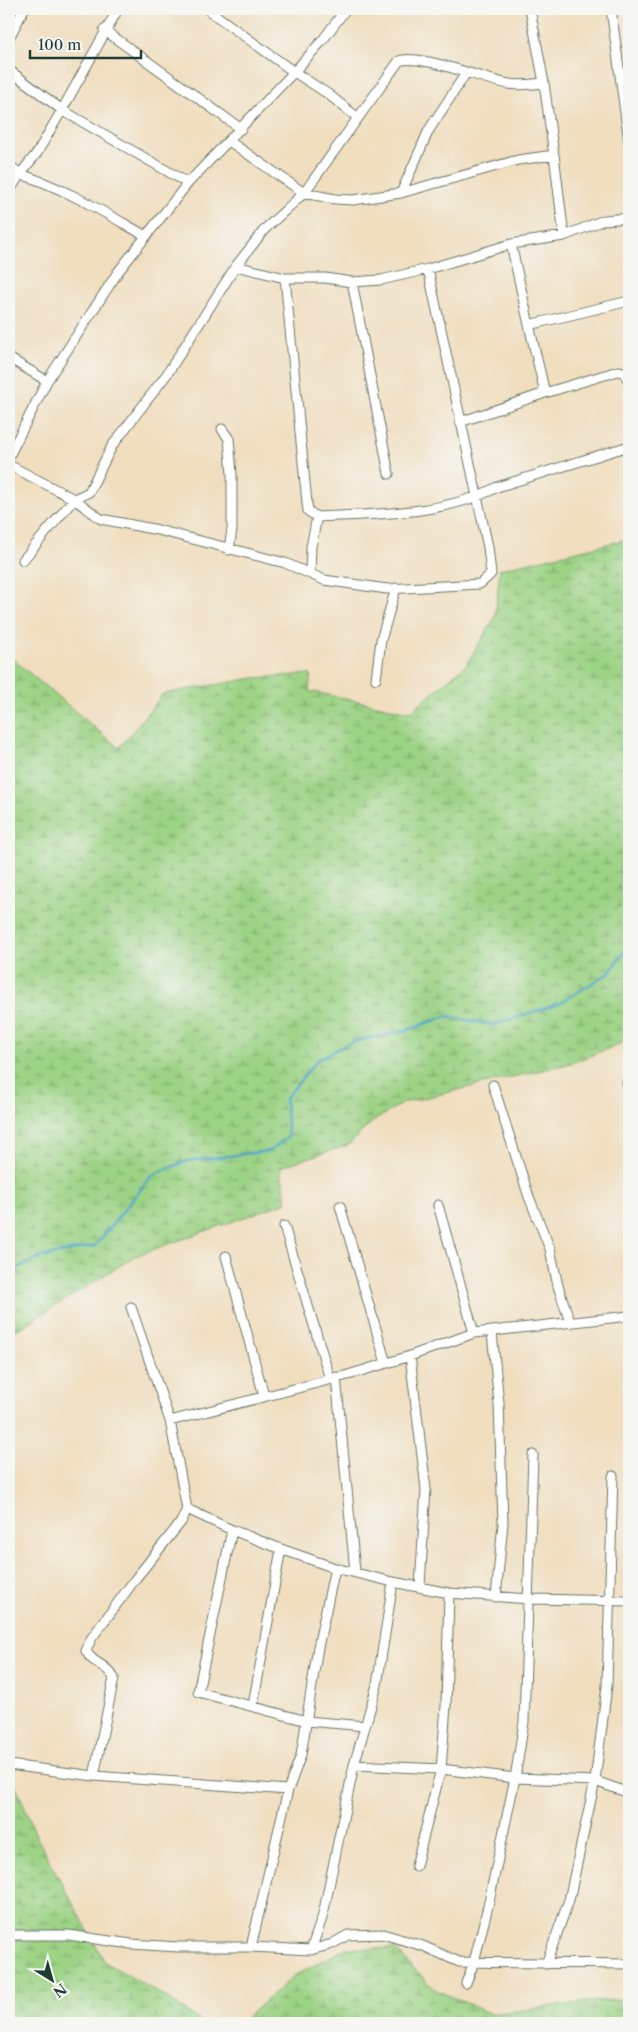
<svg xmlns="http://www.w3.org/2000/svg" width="638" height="2032" viewBox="0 0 638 2032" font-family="'Libre Caslon Text',serif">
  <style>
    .wetland { fill: url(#wetland-marsh); stroke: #5e885c }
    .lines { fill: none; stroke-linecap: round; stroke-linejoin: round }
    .stream { stroke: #4ea5ca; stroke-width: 2.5 }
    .minor-casing { stroke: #687565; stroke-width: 11 }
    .minor { stroke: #fff; stroke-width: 9 }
  </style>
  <defs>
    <pattern id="wetland-marsh" width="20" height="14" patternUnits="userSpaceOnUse" patternTransform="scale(1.25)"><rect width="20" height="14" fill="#9cd385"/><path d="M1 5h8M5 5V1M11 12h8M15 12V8" fill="none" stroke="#7fac6e"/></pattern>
  </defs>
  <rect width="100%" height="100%" fill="#f6f6f2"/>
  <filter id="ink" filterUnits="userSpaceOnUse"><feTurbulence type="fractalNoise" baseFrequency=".02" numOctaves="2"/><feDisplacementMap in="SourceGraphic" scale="10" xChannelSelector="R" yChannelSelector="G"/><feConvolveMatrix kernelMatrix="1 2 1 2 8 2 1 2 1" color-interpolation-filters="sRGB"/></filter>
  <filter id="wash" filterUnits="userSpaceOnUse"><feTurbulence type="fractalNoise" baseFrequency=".0096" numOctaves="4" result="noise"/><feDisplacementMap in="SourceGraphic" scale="20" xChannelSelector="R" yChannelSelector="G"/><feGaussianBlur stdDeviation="1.12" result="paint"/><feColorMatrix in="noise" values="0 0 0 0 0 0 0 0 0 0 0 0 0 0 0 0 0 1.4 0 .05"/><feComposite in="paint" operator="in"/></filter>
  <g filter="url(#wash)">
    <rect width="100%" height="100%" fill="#f0debf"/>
    <path class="wetland" d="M629 539V1040L572 1063 403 1103 372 1122 348 1145 280 1167 287 1202 135 1256 22 1327 9 1332V656L119 748 163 694 254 678 311 674 309 691 410 712 466 665 495 617 500 569Z
      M9 1769 37 1838 105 1962 162 1995 204 2023H9Z
      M347 1948 394 1949 436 1990 491 2014 587 2002 629 1999V2023H240L294 1976Z"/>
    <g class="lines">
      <path class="stream" d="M9 1271 42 1257 95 1246 152 1175 187 1161 270 1151 288 1137 285 1099 318 1059 352 1042 405 1031 446 1016 493 1025 558 1004 609 973 629 946"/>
    </g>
  </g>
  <g filter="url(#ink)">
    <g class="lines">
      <g class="minor-casing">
        <path id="minor" d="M207 9 294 72 328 94 358 118
          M611 9 629 142
          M104 30 241 129
          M9 38 24 9
          M9 70 62 110 118 9
          M544 83 554 155
          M229 141 304 193 335 199 353 200 401 193 518 160 554 155 564 236
          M9 165 20 174 9 192
          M401 193 429 130 466 73
          M146 236C105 213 65 188 20 174L37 153 62 110 188 183
          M511 244 529 325
          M236 266 285 278H325L352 282 381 280 428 269 511 244 564 236 604 220 629 218
          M285 278 307 503 308 511 317 517C374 514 446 515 497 487L629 446
          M352 282 389 474
          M9 358 47 381
          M545 393 618 371 623 372 629 381
          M460 422 545 393 529 325 629 301
          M222 429 229 439 232 474V529L229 550
          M9 456 47 381 118 272 188 183 294 72 322 41 346 9
          M9 465 74 499 89 492 112 446 167 374 236 266 265 229 304 193 399 61C419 53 484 80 509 84 520 86 532 84 544 83L530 9
          M23 560 74 499 101 519 158 530 285 563 324 580 387 589 480 584 491 574 488 547 428 269
          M310 574 311 547 317 517
          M376 679 381 640 396 588
          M627 1082 629 1089
          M493 1085 529 1197 550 1249 558 1286 570 1322
          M438 1205 474 1333
          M340 1206 386 1363
          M284 1226 330 1379
          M226 1256 264 1396
          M492 1332 499 1404 503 1523 496 1597
          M410 1356 426 1489 420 1586
          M336 1377 355 1571
          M170 1421 348 1375 410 1356 474 1333 629 1316
          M187 1509 232 1530 281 1549 335 1568 393 1582 449 1593 529 1599 629 1601
          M232 1530 198 1692 307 1721 365 1726
          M253 1705 281 1549
          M9 1765 94 1776 288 1790
          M354 1765 441 1769 515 1778 595 1781 629 1793
          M94 1776 114 1678C105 1662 93 1665 86 1651L91 1639 136 1578 181 1522 187 1509 170 1421 131 1307
          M416 1866 441 1769 446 1706 449 1593
          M9 1935H68L131 1944 178 1947H251L311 1950 332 1944 348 1935 383 1934 423 1946 459 1962 629 1964
          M251 1947 288 1790 301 1755 318 1647 335 1568
          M311 1950 323 1915 354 1765 377 1685 393 1582
          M546 1964 569 1900 595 1781 607 1686 613 1476
          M466 1983 474 1962 488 1906 515 1778 524 1722 533 1455"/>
      </g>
      <use href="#minor" class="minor"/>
    </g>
  </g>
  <rect width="638" height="2032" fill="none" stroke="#f6f6f2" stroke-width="30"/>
  <g transform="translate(52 1980) rotate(143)" stroke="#f6f6f2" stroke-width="4" paint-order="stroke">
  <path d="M0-4L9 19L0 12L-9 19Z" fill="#1f3d34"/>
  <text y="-8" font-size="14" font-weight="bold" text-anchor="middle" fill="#1f3d34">N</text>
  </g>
  <path d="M30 50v8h111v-8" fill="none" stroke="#1f3d34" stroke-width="2.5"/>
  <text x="38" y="50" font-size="15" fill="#1f3d34" stroke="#f6f6f2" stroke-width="4" paint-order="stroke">100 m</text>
</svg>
